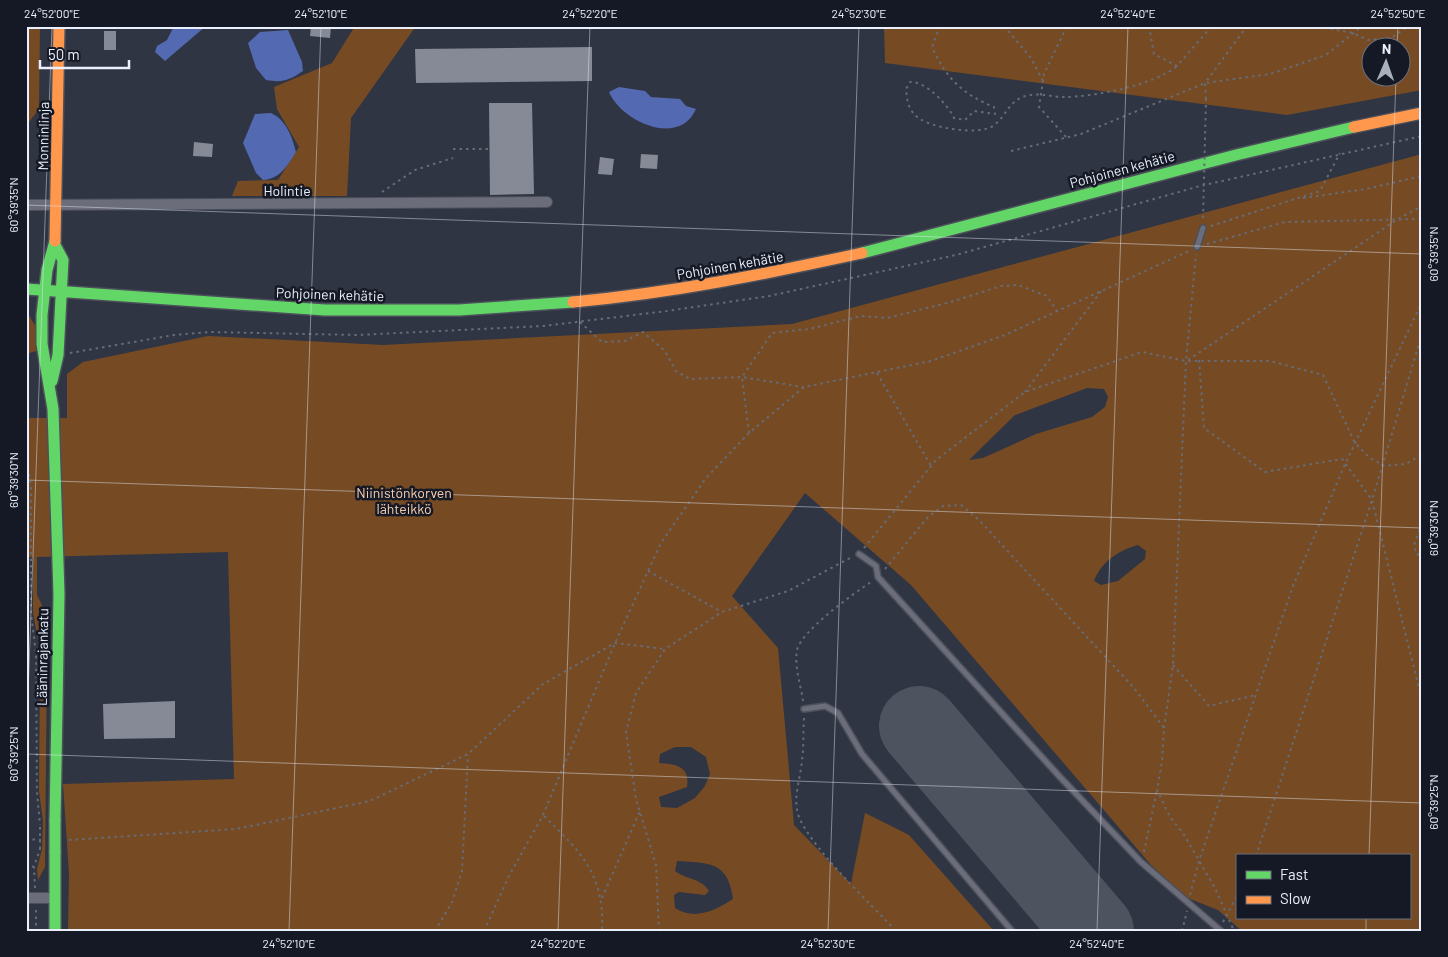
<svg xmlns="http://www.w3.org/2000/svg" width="1448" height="957" viewBox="0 0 1448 957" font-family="Barlow,sans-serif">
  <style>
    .green { fill: #764b24; fill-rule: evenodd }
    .water { fill: #5369b1 }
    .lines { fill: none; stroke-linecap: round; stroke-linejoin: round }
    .runway { stroke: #4e5360; stroke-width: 80 }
    .building { fill: #868a97 }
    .lane-casing { stroke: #4c505b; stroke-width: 8 }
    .street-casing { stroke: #4c505b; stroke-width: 12 }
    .fast-casing { stroke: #4c505b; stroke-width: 14 }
    .slow-casing { stroke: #4c505b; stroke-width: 14 }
    .path { stroke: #676b75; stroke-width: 2; stroke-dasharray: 2.5 4; stroke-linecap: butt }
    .lane { stroke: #6b6e7a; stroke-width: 5 }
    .street { stroke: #6b6e7a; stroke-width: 10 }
    .fast { stroke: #63d668; stroke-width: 11 }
    .slow { stroke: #ff974d; stroke-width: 11 }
    .fast-bridge-casing { stroke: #4c505b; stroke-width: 14; stroke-linecap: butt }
    .path-bridge { stroke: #676b75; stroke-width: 2; stroke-dasharray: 2.5 4; stroke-linecap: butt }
    .fast-bridge { stroke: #63d668; stroke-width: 11 }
    .ticks { fill: none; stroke: #eaf0fd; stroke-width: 1; stroke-opacity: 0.45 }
    .labels { text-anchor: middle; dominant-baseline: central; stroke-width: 5; stroke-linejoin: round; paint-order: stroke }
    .street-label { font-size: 14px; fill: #eaf0fd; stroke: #151925 }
    .park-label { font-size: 14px; fill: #f7cfaf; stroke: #151925 }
    .neatline { fill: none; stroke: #eaf0fd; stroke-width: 2 }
    .ticks-label { font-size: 12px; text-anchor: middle; fill: #eaf0fd }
  </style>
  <rect width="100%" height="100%" fill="#303543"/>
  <path class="green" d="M26 26H40L39 109 29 122H26Z
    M355 26H416L351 118 347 196H232L238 181 278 180 299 147 277 109 274 87 332 63Z
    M884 26H1422V90L1287 115 885 63ZM1370 48H1400V78H1370Z
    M1422 154V931H1242L1218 910 1185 897 1151 865 911 585 805 493 732 596 778 648 794 825 851 884 865 813 909 835 994 931H68L69 874 63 784 234 779 228 552 37 557V595C47 612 47 632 47 652L45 867 38 880 37 869 42 849 43 821 39 791 40 670 39 645 33 613V557H26V418H67V374L83 362 208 336 383 345 792 324ZM1087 388 1104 389 1108 397 1105 407 1092 417 1036 434 983 458 969 460 1015 415ZM1138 545 1146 551 1145 559 1118 581 1101 585 1094 581C1101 562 1119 550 1138 545ZM675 747H691L706 757 710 774 705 786 695 798 677 808 661 807 659 797 687 787C690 766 676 764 659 763L660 754ZM1237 856H1409V918H1237ZM677 861C709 863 728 861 733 899 716 910 695 921 675 908L674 895 679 892 705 895 709 891C701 878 687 880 675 871Z
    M26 311 36 327V351L26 354Z"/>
  <path class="water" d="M174 26H206L165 61 155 52 157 46 167 40Z
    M288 30 302 62 303 71C290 80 282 83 266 80L256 68 248 43 260 32Z
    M619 87 645 91 651 97 680 99 686 106 696 109C679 148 621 121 609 92Z
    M271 113C286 120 292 136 296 152 288 165 280 179 263 180L256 173 243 143 255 114Z"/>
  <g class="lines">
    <path class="runway" d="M919 726 1094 931"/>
  </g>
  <path class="building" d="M311 26H331L330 38 310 36Z
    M104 31H116V50H104Z
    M592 47V81L416 83 415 49Z
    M489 103H532L534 194 490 195Z
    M194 142 213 144 212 157 193 156Z
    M641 154 658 155 657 169 640 168Z
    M600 157 614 159 612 175 598 174Z
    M175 701V738L104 739 103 704Z"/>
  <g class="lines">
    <g class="lane-casing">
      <path id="lane" d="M1197 247 1203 228
        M859 554 876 566 878 577 1060 777 1141 862 1221 931
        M804 709 825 706 838 713 862 754 1012 931"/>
    </g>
    <g class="street-casing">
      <path id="street" d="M26 205 547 202
        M26 898H55"/>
    </g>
    <g class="fast-casing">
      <path id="fast" d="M862 253 1236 155 1354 127
        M26 289 325 310H459L573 302
        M52 381 58 355 63 260 55 245
        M55 821 59 594 53 409 42 344V315L47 270 55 241
        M55 851V931"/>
    </g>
    <g class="slow-casing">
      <path id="slow" d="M1354 127 1422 113
        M55 241 59 26
        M573 302C671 293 766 274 862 253"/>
    </g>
    <path class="path" d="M940 26 932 47C946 78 962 94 994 107L995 114 974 111 965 120 954 118C948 105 926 81 910 82L906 89C907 98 907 106 914 114 925 128 978 136 993 126 1008 115 1008 99 1030 95 1040 93 1053 97 1064 97 1093 97 1155 85 1177 66
      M1004 26 1031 58 1043 81
      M1149 26 1154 54 1177 66 1212 26
      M1298 26 1320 27 1353 33 1368 40 1391 38 1409 26
      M1206 99 1205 83 1247 26
      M1066 137 1039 107 1044 74 1067 26
      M453 149H489
      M1011 151 1081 134 1205 83 1270 74 1326 55 1362 26
      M382 192 415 170 453 158
      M1303 198 1366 189 1422 176
      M1211 226 1320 191 1340 153
      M1207 244 1285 222 1422 219
      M580 322 602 342 625 341 643 332 665 351 676 371 690 379 742 377 803 387
      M70 353 174 335 210 332 357 335 543 326 667 311 769 296 956 255 1200 186 1422 136
      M1188 360 1398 219 1422 206
      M1199 360 1204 428 1265 472 1342 459 1372 500 1422 700
      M877 373 931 466
      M1025 392 1102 290
      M749 433 742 377 772 333 809 329 861 316 887 318 951 302 1001 286 1018 285 1047 296 1057 311
      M26 455 31 486V613L36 654 37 792 40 825
      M1422 524 1414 545 1416 554 1422 556
      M864 548 936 460 1025 392 1142 352 1186 361H1270L1323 375 1355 443 1369 457 1384 466 1406 464 1422 454
      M885 569 928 517 943 506 961 505 979 520 1134 688 1164 728 1162 762 1157 790 1170 817 1183 833 1215 888 1234 931
      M648 571 722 612
      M1173 665 1209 706 1256 695
      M803 701C801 686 794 666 797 650 801 631 853 594 871 582
      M804 718C803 732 804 746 802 760 801 776 794 794 797 810 802 840 873 906 896 931
      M1164 728 1173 665 1186 361 1196 254
      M544 816C581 852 605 875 602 931
      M26 839 41 840
      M69 840 236 829 370 801 468 754 543 684 615 643 665 649
      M1144 852 1157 790
      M1256 856 1372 500 1422 334
      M26 864 34 867
      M35 888 34 867 40 849
      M1190 895 1199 861 1293 586 1346 462 1422 302
      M602 898 640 811
      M36 910V931
      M1223 922 1237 896
      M435 931 452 902 462 871 468 755
      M484 931 509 876 543 815 615 643 661 543 706 478 749 433 804 387 931 361 1005 335 1189 251
      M659 931 656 865 636 799 626 732 636 693 665 649 722 612 788 591 852 557
      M1182 931 1187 911"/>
    <use href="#lane" class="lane"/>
    <use href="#street" class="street"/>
    <use href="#fast" class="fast"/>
    <use href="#slow" class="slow"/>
    <g class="fast-bridge-casing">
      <path id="fast-bridge" d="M55 821V851"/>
    </g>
    <path class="path-bridge" d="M1203 218 1206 99
      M40 849V825"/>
    <use href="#fast-bridge" class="fast-bridge"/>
  </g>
  <path class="ticks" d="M1397 48 1398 26M26 205 1422 254M26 480 1422 528M26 751 52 26M26 754 1422 803M1369 856 1396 78M289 931 321 26M558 931 590 26M828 931 859 26M1097 931 1128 26M1366 931V918"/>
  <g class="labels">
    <g class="street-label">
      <text transform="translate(43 136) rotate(-89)">Monninlinja</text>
      <text transform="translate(1122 169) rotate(-15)">Pohjoinen kehätie</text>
      <text x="287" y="190">Holintie</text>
      <text transform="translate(730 265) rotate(-10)">Pohjoinen kehätie</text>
      <text transform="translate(330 294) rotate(2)">Pohjoinen kehätie</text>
      <text transform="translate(42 657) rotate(-89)">Lääninrajankatu</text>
    </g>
    <g class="park-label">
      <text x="404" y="492">Niinistönkorven<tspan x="404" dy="16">lähteikkö</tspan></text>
    </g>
  </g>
  <rect width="1448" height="957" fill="none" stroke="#151925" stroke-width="55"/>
  <rect x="1236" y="854" width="175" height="65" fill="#151925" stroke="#6a6f7b"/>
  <rect x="1246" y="871" width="25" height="8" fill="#63d668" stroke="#6a6f7b"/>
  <text x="1280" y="880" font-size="15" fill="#eaf0fd">Fast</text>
  <rect x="1246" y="896" width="25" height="8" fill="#ff974d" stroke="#6a6f7b"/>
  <text x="1280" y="904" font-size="15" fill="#eaf0fd">Slow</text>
  <g transform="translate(1386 62) rotate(2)"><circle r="24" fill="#151925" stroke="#6a6f7b"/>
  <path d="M0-4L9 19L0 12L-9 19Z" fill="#a9afbc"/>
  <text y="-8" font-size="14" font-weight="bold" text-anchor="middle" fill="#eaf0fd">N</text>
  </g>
  <path d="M40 60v8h89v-8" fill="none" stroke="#eaf0fd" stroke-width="2.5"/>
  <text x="48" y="60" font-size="15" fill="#eaf0fd" stroke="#151925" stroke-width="4" paint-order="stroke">50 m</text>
  <rect x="28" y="28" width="1392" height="902" class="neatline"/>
  <g class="ticks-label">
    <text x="52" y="18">24°52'00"E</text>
    <text x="321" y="18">24°52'10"E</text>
    <text x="590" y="18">24°52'20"E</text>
    <text x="859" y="18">24°52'30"E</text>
    <text x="1128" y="18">24°52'40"E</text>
    <text x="1398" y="18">24°52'50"E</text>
    <text transform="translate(14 205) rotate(-90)" y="4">60°39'35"N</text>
    <text transform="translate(1434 254) rotate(-90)" y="4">60°39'35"N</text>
    <text transform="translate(14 480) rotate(-90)" y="4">60°39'30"N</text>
    <text transform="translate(1434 528) rotate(-90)" y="4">60°39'30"N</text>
    <text transform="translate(14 754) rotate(-90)" y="4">60°39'25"N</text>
    <text transform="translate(1434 802) rotate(-90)" y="4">60°39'25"N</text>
    <text x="289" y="948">24°52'10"E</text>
    <text x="558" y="948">24°52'20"E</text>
    <text x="828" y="948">24°52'30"E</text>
    <text x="1097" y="948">24°52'40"E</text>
  </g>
</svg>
